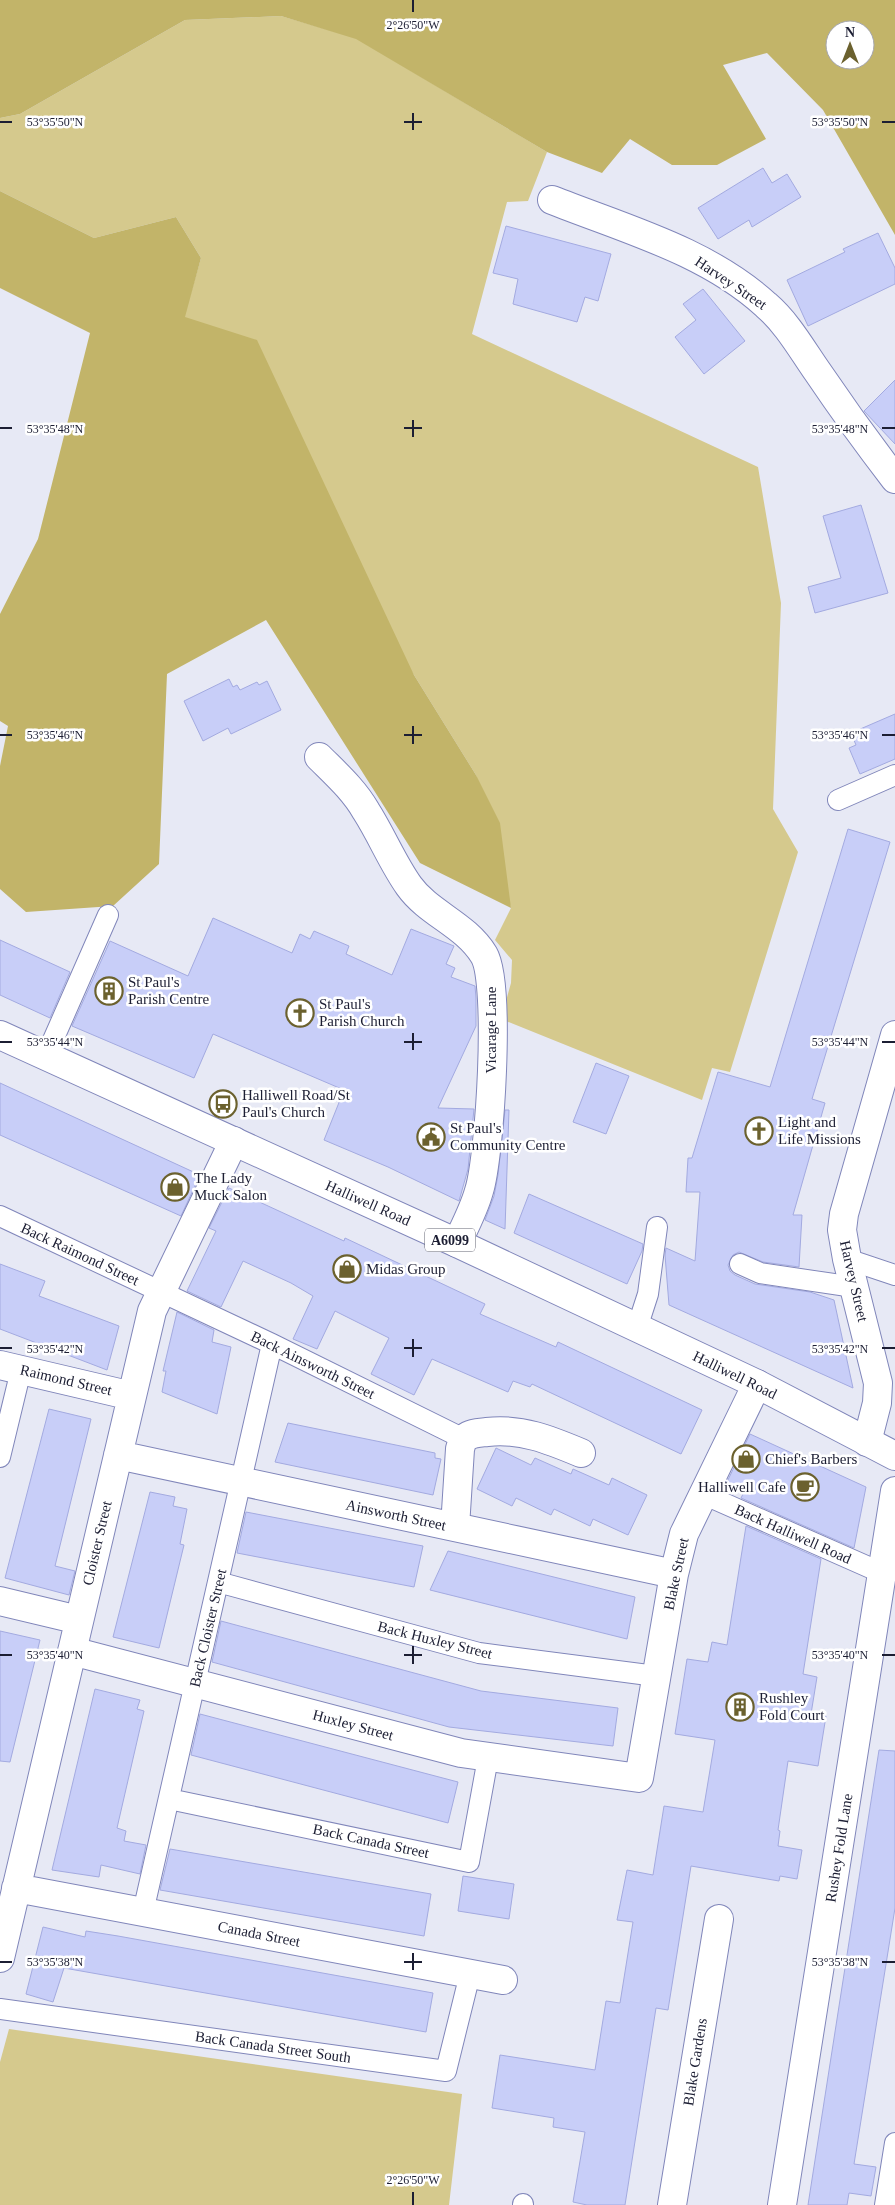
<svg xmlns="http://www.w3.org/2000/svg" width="895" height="2205" viewBox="0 0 895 2205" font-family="Georgia,serif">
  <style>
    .green { fill: #d5c98d }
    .forest { fill: #c2b469; fill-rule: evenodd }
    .building { fill: #c8cef8; stroke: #a3aae0 }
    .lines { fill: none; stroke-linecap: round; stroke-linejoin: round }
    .service-casing { stroke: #8086ba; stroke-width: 22 }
    .minor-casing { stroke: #8086ba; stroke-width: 30 }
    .primary-casing { stroke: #8086ba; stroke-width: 30 }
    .service { stroke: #fff; stroke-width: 20 }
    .minor { stroke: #fff; stroke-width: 28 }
    .primary { stroke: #fff; stroke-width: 28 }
    .ticks { fill: none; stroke: #1c1e33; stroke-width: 2 }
    .labels { text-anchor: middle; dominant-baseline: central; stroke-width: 5; stroke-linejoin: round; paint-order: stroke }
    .shield { fill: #fff; stroke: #606270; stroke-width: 1 }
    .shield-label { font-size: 14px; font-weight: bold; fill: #1c1e33 }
    .street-label { font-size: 15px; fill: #1c1e33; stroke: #fff }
    .poi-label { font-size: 15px; fill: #1c1e33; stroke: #fff; text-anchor: start }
    .ticks-label { font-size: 12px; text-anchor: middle; fill: #1c1e33; stroke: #fff; stroke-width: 5; stroke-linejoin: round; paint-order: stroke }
  </style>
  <rect width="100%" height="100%" fill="#e7e9f5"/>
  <path class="green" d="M281 16 356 38 547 152 528 201 507 202 472 334 758 467 781 603 773 809 798 852 730 1072 712 1068 702 1100 501 1019 511 983 512 960 495 940 511 908 476 775 414 675 184 317 201 258 176 217 94 238 0 191V118L20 114 185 20Z
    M9 2029 462 2094 449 2205H0V2062Z"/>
  <path class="forest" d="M0 0H895V235L823 110 767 53 723 65 766 139 717 165H672L630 139 602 173 547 152 356 39 281 16 185 20 20 114 0 118ZM835 30H865V60H835Z
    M0 191 94 238 176 217 201 258 185 317 257 340 414 675 476 775 500 823 511 908 420 863 266 620 167 674 159 864 113 906 26 912 0 889V766L8 726 0 721V614L38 539 90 333 0 288Z"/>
  <path class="building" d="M763 168 772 183 787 174 801 197 752 227 749 220 718 239 698 208Z
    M506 226 611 254 598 301 585 297 577 322 513 304 518 279 493 273Z
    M878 233 895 268V284L808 326 787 280 845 252 843 249Z
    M703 289 745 341 704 374 675 337 696 320 683 304Z
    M895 380V444L864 411Z
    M861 505 888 593 815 613 808 587 841 578 823 516Z
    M229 679 233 687 237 685 240 690 257 682 259 685 267 681 281 710 231 734 228 728 203 741 184 701Z
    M895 714V759L860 774 849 748 856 745 851 733Z
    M848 829 890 842 812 1099 825 1103 793 1215H802L799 1267 763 1262 739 1252 733 1255 728 1265 730 1271 735 1275 755 1284 810 1292 834 1300 853 1388 669 1305 665 1255 666 1248 695 1261 700 1192H686L688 1158H692L718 1072 770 1087Z
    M213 918 292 953 300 934 310 939 314 931 349 946 346 954 392 975 411 929 454 946 446 964 455 968 451 977 475 986 476 998V1026L438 1108 474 1109 468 1169 459 1201 388 1167 324 1140 344 1090 213 1034 194 1078 72 1026 110 941 188 976Z
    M0 940 70 972 50 1018 0 995Z
    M596 1063 629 1076 606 1134 573 1122Z
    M0 1083 200 1175 181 1216 0 1135Z
    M505 1110H509L505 1229 485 1220 494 1196 498 1175Z
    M229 1188 344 1241 345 1238 485 1304 480 1314 556 1347 558 1342 702 1410 681 1454 532 1384 530 1387 513 1381 508 1392 432 1359 414 1395 371 1374 389 1338 335 1311 317 1349 293 1339 313 1296 291 1283 243 1261 221 1307 187 1291 216 1231 209 1228Z
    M529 1194 643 1244 642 1251 627 1284 514 1233Z
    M0 1264 45 1281 39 1296 119 1326 107 1370 0 1329Z
    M177 1312 214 1330 212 1342 231 1347 217 1414 162 1392 166 1371H163Z
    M49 1409 91 1419 55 1566 75 1571 69 1595 5 1578Z
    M288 1423 435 1453V1458L441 1459 433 1495 275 1462Z
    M750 1434 866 1487 854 1548 741 1498 744 1492 726 1484Z
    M496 1448 531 1465 535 1458 571 1474 573 1469 609 1485 612 1478 647 1495 628 1535 593 1519 590 1526 554 1509 551 1515 516 1498 512 1506 477 1489Z
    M150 1492 175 1497 173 1506 187 1509 180 1544 184 1545 159 1648 113 1637Z
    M246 1512 423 1546 414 1587 237 1553Z
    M746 1526 821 1559 803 1674 817 1677 811 1714 826 1716 818 1766 788 1761 778 1830 780 1831 778 1846 802 1850 797 1879 780 1876 779 1881 691 1866 668 2010 656 2008 625 2205H587L573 2202 585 2132 553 2127 554 2118 492 2108 500 2055 595 2070 606 2001 620 2003 633 1922 617 1920 627 1870 653 1875 664 1806 703 1812 715 1740 675 1734 687 1659 708 1662 712 1642 727 1645Z
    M448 1551 635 1597 627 1639 430 1590Z
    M221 1621 481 1691 618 1708 613 1746 449 1727 212 1662Z
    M0 1631 40 1640 10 1762 0 1761Z
    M95 1689 140 1700 137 1709 144 1711 117 1828 126 1831 124 1841 146 1845 140 1874 101 1865 99 1877 52 1870Z
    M200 1714 458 1782 448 1823 191 1755Z
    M879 1750 895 1751V1908L854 2164 876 2167 871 2196 849 2193 847 2205H808Z
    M170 1849 431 1894 424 1936 160 1890Z
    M463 1876 514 1884 509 1919 458 1911Z
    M43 1927 85 1937 86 1931 118 1936 433 1993 426 2032 64 1968 53 2002 26 1994Z"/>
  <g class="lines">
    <g class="service-casing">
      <path id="service" d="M838 800 895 775
        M46 1056 108 915
        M0 1216 272 1344 464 1439
        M847 1259 895 1275
        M740 1264 760 1273 854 1287
        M637 1328 648 1294 657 1227
        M0 1457 21 1370
        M703 1494 882 1573
        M218 1582 479 1653 656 1676
        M169 1799 469 1862 488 1758
        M143 1912 272 1344
        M0 2009 446 2071 470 1974
        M523 2205V2204
        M885 2205 895 2143"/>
    </g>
    <g class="minor-casing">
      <path id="minor" d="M552 200C625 229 707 251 766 305 787 323 801 348 817 371 842 408 868 444 895 479
        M319 757C336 774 354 790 366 811 382 836 392 862 409 886 429 914 465 924 484 955 501 984 490 1156 479 1191 474 1209 465 1226 457 1243
        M0 1365 132 1396
        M867 1442 877 1403 878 1383 847 1259 842 1230 844 1214 895 1035
        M118 1455 674 1574
        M455 1527 460 1449C461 1445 462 1441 465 1438 471 1433 479 1433 487 1432 521 1428 550 1440 581 1453
        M0 1601 79 1620
        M72 1651 461 1753 639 1778 674 1574 684 1534 757 1384
        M16 1888 503 1980
        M0 1958 152 1311 234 1141
        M672 2205 719 1919
        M782 2205 895 1491"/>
    </g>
    <g class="primary-casing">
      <path id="primary" d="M0 1035 457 1243 757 1384 895 1456"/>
    </g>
    <use href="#service" class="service"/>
    <use href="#minor" class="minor"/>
    <use href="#primary" class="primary"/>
  </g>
  <path class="ticks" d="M413 0V12M413 113V130M0 122H12M404 122H422M882 122H895M413 420V437M0 428H12M404 428H422M882 428H895M413 726V744M0 735H12M404 735H422M882 735H895M413 1033V1050M0 1042H12M404 1042H422M882 1042H895M413 1339V1357M0 1348H12M404 1348H422M882 1348H895M413 1646V1664M0 1655H12M404 1655H422M882 1655H895M413 1953V1970M0 1962H12M404 1962H422M882 1962H895M413 2192V2205"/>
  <defs>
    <g id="building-ring" transform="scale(1.4375)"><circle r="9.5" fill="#fff" stroke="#6b612e" stroke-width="1.5"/><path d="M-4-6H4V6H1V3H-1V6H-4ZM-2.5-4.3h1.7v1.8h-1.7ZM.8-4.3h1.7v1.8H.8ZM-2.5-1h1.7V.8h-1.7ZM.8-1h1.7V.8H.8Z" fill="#6b612e"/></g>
    <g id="church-ring" transform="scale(1.4375)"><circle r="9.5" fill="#fff" stroke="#6b612e" stroke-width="1.5"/><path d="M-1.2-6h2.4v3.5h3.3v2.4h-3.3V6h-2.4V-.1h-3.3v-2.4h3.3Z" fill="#6b612e"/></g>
    <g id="bus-ring" transform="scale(1.4375)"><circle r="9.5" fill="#fff" stroke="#6b612e" stroke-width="1.5"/><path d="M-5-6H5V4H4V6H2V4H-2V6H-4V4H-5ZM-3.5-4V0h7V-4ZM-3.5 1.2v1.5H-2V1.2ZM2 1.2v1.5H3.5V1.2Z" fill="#6b612e"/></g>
    <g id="civic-ring" transform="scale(1.4375)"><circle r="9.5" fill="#fff" stroke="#6b612e" stroke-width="1.5"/><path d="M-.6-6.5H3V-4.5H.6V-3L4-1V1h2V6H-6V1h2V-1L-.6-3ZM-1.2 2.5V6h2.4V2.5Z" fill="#6b612e"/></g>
    <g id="shop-ring" transform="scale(1.4375)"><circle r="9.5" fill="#fff" stroke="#6b612e" stroke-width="1.5"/><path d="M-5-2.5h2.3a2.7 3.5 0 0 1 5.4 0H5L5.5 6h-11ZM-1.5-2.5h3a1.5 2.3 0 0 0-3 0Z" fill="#6b612e"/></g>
    <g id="cafe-ring" transform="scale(1.4375)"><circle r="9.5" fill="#fff" stroke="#6b612e" stroke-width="1.5"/><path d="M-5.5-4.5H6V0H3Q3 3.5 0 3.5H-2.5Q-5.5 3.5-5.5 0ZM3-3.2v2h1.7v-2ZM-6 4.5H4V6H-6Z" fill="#6b612e"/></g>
  </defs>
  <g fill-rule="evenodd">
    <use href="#building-ring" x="109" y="991"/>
    <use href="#church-ring" x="300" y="1013"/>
    <use href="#bus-ring" x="223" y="1104"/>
    <use href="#church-ring" x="759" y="1131"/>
    <use href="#civic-ring" x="431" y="1137"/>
    <use href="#shop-ring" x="175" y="1187"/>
    <use href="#shop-ring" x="347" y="1269"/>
    <use href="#shop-ring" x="746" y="1459"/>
    <use href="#cafe-ring" x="805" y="1487"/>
    <use href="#building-ring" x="740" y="1707"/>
  </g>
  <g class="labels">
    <rect class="shield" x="425" y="1228.5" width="50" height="23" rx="4"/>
    <g class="shield-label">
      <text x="450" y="1240">A6099</text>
    </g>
    <g class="street-label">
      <text transform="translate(731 283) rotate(34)">Harvey Street</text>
      <text transform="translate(491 1030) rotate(-90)">Vicarage Lane</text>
      <text transform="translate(368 1203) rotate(24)">Halliwell Road</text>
      <text transform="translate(80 1254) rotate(25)">Back Raimond Street</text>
      <text transform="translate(854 1281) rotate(77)">Harvey Street</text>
      <text transform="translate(313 1365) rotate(26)">Back Ainsworth Street</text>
      <text transform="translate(735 1375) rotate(26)">Halliwell Road</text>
      <text transform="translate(66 1380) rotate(13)">Raimond Street</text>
      <text transform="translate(396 1515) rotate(12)">Ainsworth Street</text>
      <text transform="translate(793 1534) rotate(24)">Back Halliwell Road</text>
      <text transform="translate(97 1543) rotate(-77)">Cloister Street</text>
      <text transform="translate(676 1574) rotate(-78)">Blake Street</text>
      <text transform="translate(208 1628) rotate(-77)">Back Cloister Street</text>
      <text transform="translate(435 1640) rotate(14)">Back Huxley Street</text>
      <text transform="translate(353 1725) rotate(15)">Huxley Street</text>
      <text transform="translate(371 1841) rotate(12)">Back Canada Street</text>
      <text transform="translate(839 1848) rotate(-81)">Rushey Fold Lane</text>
      <text transform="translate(259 1934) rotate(11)">Canada Street</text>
      <text transform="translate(273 2047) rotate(8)">Back Canada Street South</text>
      <text transform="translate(695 2062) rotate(-81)">Blake Gardens</text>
    </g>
    <g class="poi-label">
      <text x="128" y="982">St Paul's<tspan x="128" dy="17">Parish Centre</tspan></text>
      <text x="319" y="1004">St Paul's<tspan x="319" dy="17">Parish Church</tspan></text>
      <text x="242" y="1095">Halliwell Road/St<tspan x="242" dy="17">Paul's Church</tspan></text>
      <text x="778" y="1122">Light and<tspan x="778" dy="17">Life Missions</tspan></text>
      <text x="450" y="1128">St Paul's<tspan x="450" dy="17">Community Centre</tspan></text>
      <text x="194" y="1178">The Lady<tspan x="194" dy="17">Muck Salon</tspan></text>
      <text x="366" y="1269">Midas Group</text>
      <text x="765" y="1459">Chief's Barbers</text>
      <text x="786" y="1487" text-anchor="end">Halliwell Cafe</text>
      <text x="759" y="1698">Rushley<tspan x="759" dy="17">Fold Court</tspan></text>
    </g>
  </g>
  <g class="ticks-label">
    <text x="413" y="29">2°26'50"W</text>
    <text x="55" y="126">53°35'50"N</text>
    <text x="840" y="126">53°35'50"N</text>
    <text x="55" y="433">53°35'48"N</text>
    <text x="840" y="433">53°35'48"N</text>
    <text x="55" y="739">53°35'46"N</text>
    <text x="840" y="739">53°35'46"N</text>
    <text x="55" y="1046">53°35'44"N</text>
    <text x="840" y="1046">53°35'44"N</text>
    <text x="55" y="1353">53°35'42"N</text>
    <text x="840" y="1353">53°35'42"N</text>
    <text x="55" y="1659">53°35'40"N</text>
    <text x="840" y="1659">53°35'40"N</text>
    <text x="55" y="1966">53°35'38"N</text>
    <text x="840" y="1966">53°35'38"N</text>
    <text x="413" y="2184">2°26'50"W</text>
  </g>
  <g transform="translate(850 45)"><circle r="24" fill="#ffffff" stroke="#a4a5ad"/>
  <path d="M0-4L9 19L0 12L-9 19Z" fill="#6b612e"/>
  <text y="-8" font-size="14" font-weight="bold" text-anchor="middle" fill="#1c1e33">N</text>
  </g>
</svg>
